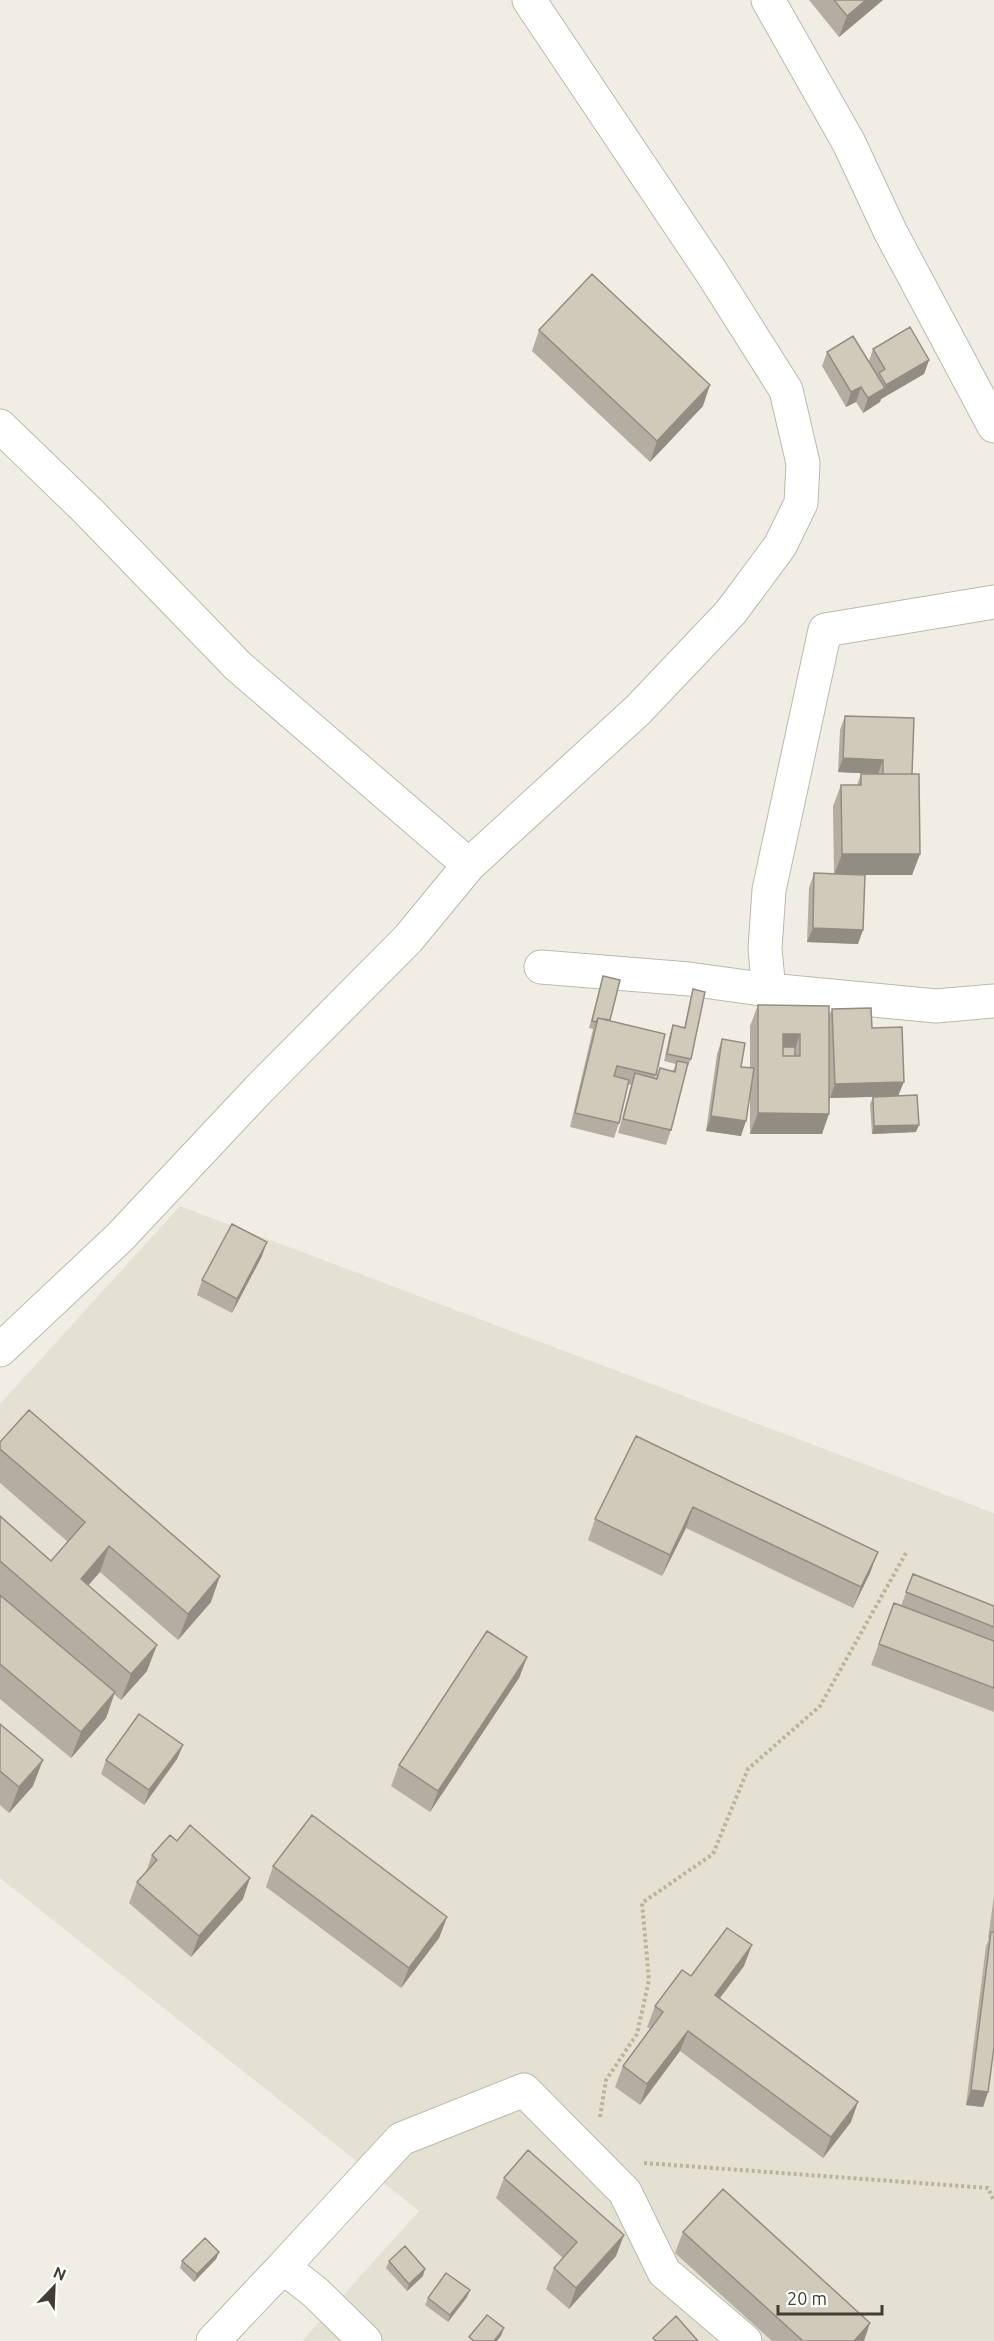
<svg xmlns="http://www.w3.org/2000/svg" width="994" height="2341" viewBox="0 0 994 2341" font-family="Ubuntu,sans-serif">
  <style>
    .residential { fill: #e4e0d2 }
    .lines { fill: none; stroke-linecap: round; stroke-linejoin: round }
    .street-casing { stroke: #bdb9ab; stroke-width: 35 }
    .path { stroke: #bbb29a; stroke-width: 4; stroke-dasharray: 3 3; stroke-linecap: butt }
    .street { stroke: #fff; stroke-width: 33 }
    .wall { fill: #b3aea1 }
    .shaded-wall { fill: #928d83 }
    .building { fill: #d0cabb; stroke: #928d83; stroke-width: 1.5; fill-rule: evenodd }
  </style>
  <rect width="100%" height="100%" fill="#f0eee4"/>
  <path class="residential" d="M180 1206 994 1513V2341H302L419 2211 0 1878V1404Z"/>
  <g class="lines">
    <g class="street-casing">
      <path id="street" d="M768 0 849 143 890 231 994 426
        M0 426 88 511 238 666 469 865
        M541 967 689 979 769 990 765 949 769 890 825 630 994 602
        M769 990 936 1006 994 1001
        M0 1350 120 1237 259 1089 408 939 469 865 638 710 731 612 780 546 801 503 803 463 786 390 712 273 529 0
        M283 2267 401 2139 524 2090 625 2192 664 2272 745 2341
        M213 2341 283 2267 315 2292 365 2341"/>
    </g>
    <path class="path" d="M600 2117 606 2080 637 2034 649 1980 642 1903 713 1854 748 1769 820 1706 906 1553
      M644 2163 988 2188 994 2201"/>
    <use href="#street" class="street"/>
  </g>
  <path class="wall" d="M809 0H883L839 37Z
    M539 330 703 406 650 462 532 351Z
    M873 349 929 360 924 374 881 399 880 402 863 413 856 402 846 407 822 366 827 352 869 361Z
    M845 716 912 774 920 854 912 875H865L858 944 807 942 809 888 814 873 834 874 833 806 841 785H857L861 774H876L838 772 840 730Z
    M603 976 610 1020 656 1075 655 1078H656L660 1068 673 1071 676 1064 664 1061 670 1033 673 1025 684 1028 691 996 693 989 691 1059 688 1066H687L671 1130 666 1145 618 1133 631 1085 628 1084 619 1123 614 1138 570 1127 593 1029 589 1028Z
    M758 1005 829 1016 832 1009 872 1028 899 1096 916 1132 872 1134 870 1104 873 1097 830 1098 822 1134H750V1094L741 1136 706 1131 717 1054 722 1039 741 1067 750 1068V1026Z
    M262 1256 232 1313 197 1295 202 1280Z
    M636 1436 870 1573 853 1608 686 1528 662 1576 588 1540 595 1519Z
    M0 1442 211 1602 178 1640 100 1572 88 1585 147 1671 121 1700 114 1694 106 1718 71 1758 0 1699V1516L51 1561 68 1542 0 1483Z
    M913 1574 994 1606V1712L871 1665 894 1603 901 1606Z
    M527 1657 519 1678 430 1812 391 1786 399 1765Z
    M0 1724 33 1786 9 1813 0 1805Z
    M183 1745 177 1759 144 1805 101 1774 106 1760Z
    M152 1855 243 1899 191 1957 129 1903 137 1882 146 1872Z
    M273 1866 447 1917 439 1938 401 1988 266 1887Z
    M994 1896V2047L988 2092 983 2107 966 2105 986 1946 989 1939 988 1938Z
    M744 1966 720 1998 851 2122 823 2158 680 2051 640 2105 615 2087 623 2066 651 2029 647 2027 655 2006 691 1976Z
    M504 2178 616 2256 569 2309 546 2289 554 2268 563 2258 496 2198Z
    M683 2232 864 2341H772L675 2253Z
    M219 2252 216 2259 194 2282 180 2268 182 2261Z
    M389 2261 423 2276 407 2291 386 2268Z
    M467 2297 448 2322 425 2305 428 2298Z"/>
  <path class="shaded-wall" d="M866 0H883L839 37 847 16Z
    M929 360 924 374 881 399 880 402 863 413 868 398 885 388 886 385Z
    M710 385 703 406 650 462 657 441Z
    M861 387 856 402 846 407 851 392Z
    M843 758 883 760 878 774 838 772Z
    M842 854H920L912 875H834Z
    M813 928 863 930 858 944 807 942Z
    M783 1034H800L793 1055 778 1054Z
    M904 1082 898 1096 830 1098 835 1084Z
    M758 1113 829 1114 822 1134H750Z
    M711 1116 746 1121 741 1136 706 1131Z
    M919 1125 916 1132 872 1134 874 1126Z
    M267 1242 262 1256 232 1313 237 1299Z
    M693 1507 686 1528 662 1576 670 1555Z
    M109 1546 100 1572 71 1605 81 1579Z
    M878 1552 870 1573 853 1608 861 1587Z
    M220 1576 211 1602 178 1640 188 1614Z
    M157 1645 147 1671 121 1700 131 1674Z
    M527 1657 519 1678 430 1812 438 1791Z
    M115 1692 106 1718 71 1758 81 1732Z
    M183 1745 177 1759 144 1805 149 1790Z
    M43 1760 33 1786 9 1813 19 1787Z
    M250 1878 243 1899 191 1957 199 1936Z
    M447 1917 439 1938 401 1988 409 1968Z
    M752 1945 744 1966 707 2015 715 1995Z
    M688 2031 680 2051 640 2105 647 2084Z
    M971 2090 988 2092 983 2107 966 2105Z
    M858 2102 851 2122 823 2158 831 2137Z
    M624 2235 616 2256 569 2309 576 2288Z
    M219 2252 216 2259 194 2282 197 2274Z
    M425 2269 423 2276 407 2291 409 2284Z
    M470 2290 467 2297 448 2322 450 2315Z
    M870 2323 864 2341H854Z
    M504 2328 501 2336 497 2341H494Z"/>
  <path class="building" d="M834 0H866L847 16Z
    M592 274 710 385 657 441 539 330Z
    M910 327 929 360 886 385 879 373 885 369 873 349Z
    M853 336 885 388 868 398 861 387 851 392 827 352Z
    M845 716 914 718 912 774H883V760L843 758Z
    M861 774H919L920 854H842L841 785H861Z
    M814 873 865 875 863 930 813 928Z
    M603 976 620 980 610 1020 598 1018 596 1022 592 1021Z
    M693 989 705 992 691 1059 667 1054 673 1025 685 1028Z
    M758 1005 829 1006V1114L758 1113ZM783 1034H800V1056H783Z
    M871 1008 872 1028 902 1027 904 1082 835 1084 832 1009Z
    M598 1018 665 1034 656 1075 617 1066 614 1076 629 1080 619 1123 575 1113Z
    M722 1039 745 1043 741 1067 754 1068 746 1121 711 1116Z
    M783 1047H795V1056H783Z
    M677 1061 688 1063 671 1130 623 1119 635 1073 657 1079 660 1068 675 1072Z
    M917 1095 919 1125 874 1126 873 1097Z
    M232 1224 267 1242 237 1299 202 1280Z
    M29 1410 220 1576 188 1614 109 1546 81 1579 157 1645 131 1674 0 1561V1516L51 1561 85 1522 0 1449V1442Z
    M636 1436 878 1552 861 1587 693 1507 670 1555 595 1519Z
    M913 1574 994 1606V1627L906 1592Z
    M0 1595 115 1692 81 1732 0 1664Z
    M894 1603 994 1641V1688L879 1644Z
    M487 1631 527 1657 438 1791 399 1765Z
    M139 1714 183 1745 149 1790 106 1760Z
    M0 1724 43 1760 19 1787 0 1771Z
    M312 1815 447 1917 409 1968 273 1866Z
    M190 1825 250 1878 199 1936 137 1882 157 1860 152 1855 170 1835 177 1841Z
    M727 1928 752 1945 715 1995 858 2102 831 2137 688 2031 647 2084 623 2066 663 2012 655 2006 682 1970 691 1976Z
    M991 1932H994V2047L988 2092 971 2090Z
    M528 2150 624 2235 576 2288 554 2268 577 2242 504 2178Z
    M723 2189 870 2323 854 2341H803L683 2232Z
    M205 2238 219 2252 197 2274 182 2261Z
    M405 2246 425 2269 409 2284 389 2261Z
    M446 2273 470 2290 450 2315 428 2298Z
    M487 2315 504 2328 494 2341H474L469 2337Z
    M676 2316 698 2341H656L653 2338Z"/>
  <g transform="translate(54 2287) rotate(23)" stroke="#ffffff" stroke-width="4.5" paint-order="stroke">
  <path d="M0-4.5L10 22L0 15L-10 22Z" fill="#423e34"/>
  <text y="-9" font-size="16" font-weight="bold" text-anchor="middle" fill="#423e34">N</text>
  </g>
  <path d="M778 2305v9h104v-9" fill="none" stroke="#423e34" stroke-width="3"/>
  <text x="787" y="2305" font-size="18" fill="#423e34" stroke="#ffffff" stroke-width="4.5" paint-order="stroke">20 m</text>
</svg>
